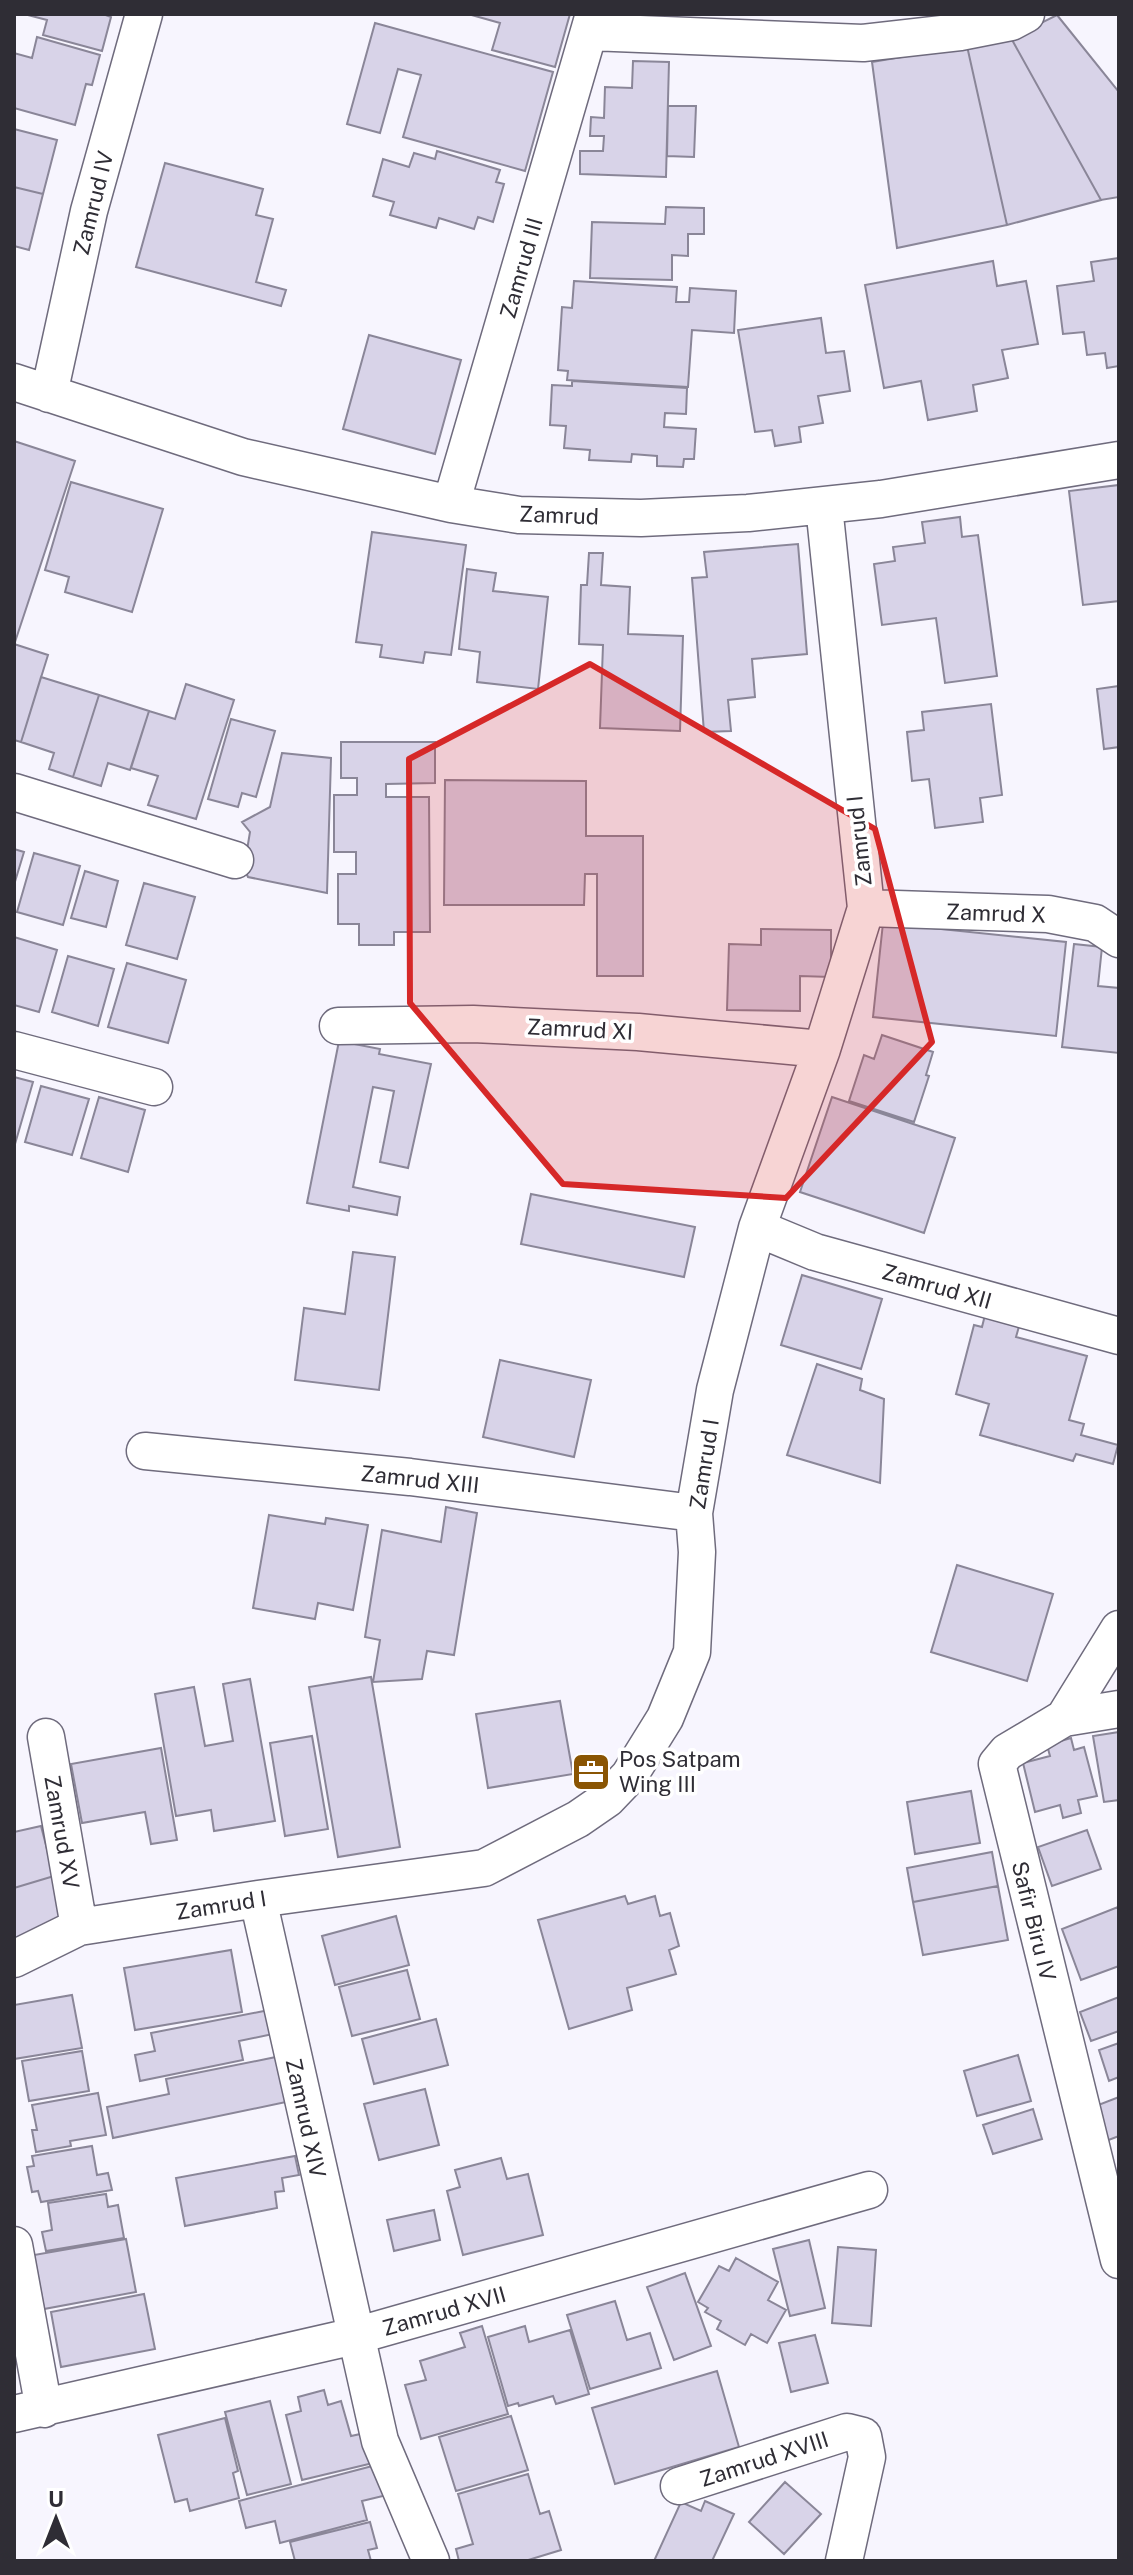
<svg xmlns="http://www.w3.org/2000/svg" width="1133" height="2575" viewBox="0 0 1133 2575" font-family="'Public Sans',sans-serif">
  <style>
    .building { fill: #d8d3e8; stroke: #8a8698; stroke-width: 2 }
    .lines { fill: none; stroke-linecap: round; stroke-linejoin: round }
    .minor-casing { stroke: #6f6b7d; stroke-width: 39 }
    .minor { stroke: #fff; stroke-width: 36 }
    .marked { fill: #d62828; fill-opacity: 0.2; stroke: #d62828; stroke-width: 6; stroke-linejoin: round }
    .labels { text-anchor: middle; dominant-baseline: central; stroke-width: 7; stroke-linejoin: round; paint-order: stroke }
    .street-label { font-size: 22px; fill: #2f2d35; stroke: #fff }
    .poi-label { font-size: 22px; fill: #2f2d35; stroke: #fff; text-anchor: start }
  </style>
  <rect width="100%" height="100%" fill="#f7f5fe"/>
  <path class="building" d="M24 14H103L111 17 102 51 43 35 47 20Z
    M468 14H570L555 67 492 50 500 23Z
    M1057 15 1119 92V197L1101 200 1011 38Z
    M375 23 553 72 525 171 403 137 421 75 398 69 380 133 347 124Z
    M37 37 100 55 92 85 86 84 75 125 14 108V53L32 58Z
    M1011 38 1101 200 1007 225 967 46Z
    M967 46 1007 225 897 248 872 62Z
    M633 61 669 62 666 177 580 174V151H603L604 136H590L591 117 604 118 605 87 632 88Z
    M668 106H696L694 157 667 156Z
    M14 129 57 140 43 194 14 187Z
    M437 151 500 170 496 182 504 184 493 222 478 217 474 229 439 218 436 228 390 215 394 202 373 196 383 159 409 167 414 153 435 159Z
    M165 163 263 189 256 215 273 219 256 282 286 290 281 306 136 267Z
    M14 187 43 194 29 250 14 246Z
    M666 207 704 208V234H688V256L672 255V280L590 278 592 222 665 224Z
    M1119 258V366L1107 368 1105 353 1087 355 1084 332 1063 334 1057 286 1094 281 1091 262Z
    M993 261 997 286 1026 281 1038 344 1002 350 1008 378 973 385 977 411 928 420 921 381 884 388 865 285Z
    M574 281 677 287 676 302H689L690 288 736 291 734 333 692 330 688 387 567 380 568 371 558 370 562 307 572 308Z
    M821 318 826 353 844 351 850 391 818 396 823 423 799 427 801 442 775 446 772 430 755 432 738 330Z
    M369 335 461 360 435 454 343 429Z
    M572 381 687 388 686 414 665 413 664 427 696 429 694 459H684L683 467 657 466V456L632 454 631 462 589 460 590 450 564 448 566 426 550 425 552 385 572 386Z
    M14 441 75 461 14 645Z
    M71 482 163 509 132 612 65 592 69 577 45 570Z
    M1119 485V601L1083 605 1069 491Z
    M960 517 962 537 978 535 997 676 945 683 936 618 882 625 874 564 895 561 893 547 925 543 922 522Z
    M372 532 466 545 451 655 425 652 423 663 380 657 382 645 356 642Z
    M798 544 807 654 752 659 755 697 728 700 731 731 704 732 692 578 707 577 704 552Z
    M589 553H603L601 585 630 587 628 634 683 636 680 731 600 728 603 645 579 644 581 585H587Z
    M467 569 496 573 493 591 548 597 538 689 477 682 480 652 459 649Z
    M14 644 48 655 21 742 14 740Z
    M41 677 99 695 73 777 49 769 54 753 21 742Z
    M186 684 234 700 196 819 148 805 158 776 131 768 149 711 175 719Z
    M1119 686V747L1104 749 1097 689Z
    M99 695 149 711 130 770 108 763 101 786 73 777Z
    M991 704 1002 795 980 798 983 822 935 828 929 779 912 781 907 732 924 730 922 712Z
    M231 719 275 731 256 797 242 793 238 807 208 799Z
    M341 742H435V783L386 784V797H429L430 932H394V945H359V924H338V874H356V852H334V795H357V778H341Z
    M282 753 331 758 327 893 248 877 244 868 250 832 242 822 270 807Z
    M445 780 586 781V836H643V976H597V874H585L584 905H444Z
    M14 849 24 852 14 885Z
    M34 853 80 866 63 925 17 912Z
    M85 871 118 881 106 927 71 918Z
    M144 883 195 897 177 959 126 945Z
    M883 923 1066 942 1056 1036 873 1017Z
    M761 929 831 930V977L800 976V1011L727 1010 729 944 761 945Z
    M14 937 57 950 39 1012 14 1005Z
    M1074 944 1102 947 1098 986 1119 988V1053L1062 1047Z
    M68 956 114 969 98 1026 52 1012Z
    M127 963 186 980 168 1043 108 1027Z
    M882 1035 933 1052 926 1075 929 1076 914 1122 849 1101 864 1055 874 1059Z
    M339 1041 380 1049 379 1054 431 1064 408 1168 380 1162 394 1091 373 1087 353 1187 400 1197 397 1215 349 1206V1211L307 1203Z
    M14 1077 33 1082 15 1144H14Z
    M41 1086 89 1099 72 1155 25 1142Z
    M99 1097 145 1110 128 1172 81 1158Z
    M832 1097 955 1138 924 1233 800 1192Z
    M531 1194 695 1227 684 1277 521 1244Z
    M353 1252 395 1257 379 1390 295 1380 304 1308 345 1314Z
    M802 1275 882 1299 861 1369 781 1345Z
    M987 1307 1022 1316 1016 1337 1087 1356 1069 1420 1084 1424 1081 1435 1118 1445 1113 1464 1076 1454 1073 1461 980 1435 989 1404 956 1394 974 1325 982 1327Z
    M500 1360 591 1380 574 1457 483 1437Z
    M817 1364 862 1379 860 1390 884 1399 880 1483 787 1455Z
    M446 1507 477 1513 454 1655 427 1651 422 1679 373 1682 380 1640 365 1637 382 1530 441 1542Z
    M269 1515 325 1524 326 1518 368 1525 353 1610 318 1603 315 1619 253 1608Z
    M957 1565 1053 1594 1027 1681 931 1652Z
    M371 1677 400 1847 338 1857 309 1687Z
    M250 1679 275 1821 214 1831 211 1810 176 1816 155 1694 194 1687 205 1746 233 1741 223 1684Z
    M560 1701 573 1774 488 1788 476 1714Z
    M1119 1732V1800L1104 1802 1093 1736Z
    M312 1736 328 1829 285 1836 270 1743Z
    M1071 1738 1074 1750 1084 1747 1097 1796 1078 1800 1081 1813 1063 1818 1060 1805 1035 1812 1023 1763 1050 1756 1047 1745Z
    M161 1748 177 1840 151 1844 145 1812 82 1823 71 1764Z
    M971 1791 980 1843 915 1854 907 1802Z
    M41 1826 54 1876 14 1888V1832Z
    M1087 1830 1101 1869 1052 1886 1038 1847Z
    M992 1852 998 1886 913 1902 907 1868Z
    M54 1876 66 1920 14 1947V1888Z
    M998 1886 1008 1940 923 1955 913 1902Z
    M625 1896 628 1904 655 1896 660 1916 670 1913 679 1946 669 1950 676 1974 627 1988 632 2010 569 2029 538 1920Z
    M1118 1907 1119 1966 1081 1980 1062 1929Z
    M396 1916 409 1965 335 1985 322 1936Z
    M231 1950 242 2012 135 2030 124 1968Z
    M407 1970 420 2019 352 2036 339 1987Z
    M72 1995 82 2048 14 2059V2005Z
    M1119 1997V2031L1091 2041 1080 2012Z
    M269 2010 273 2034 239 2041 243 2060 140 2081 135 2055 155 2051 151 2033Z
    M436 2019 448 2065 374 2084 362 2039Z
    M1119 2043V2077L1109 2081 1099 2050Z
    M82 2051 89 2091 29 2101 22 2061Z
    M1018 2055 1031 2101 977 2116 964 2071Z
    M276 2057 286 2102 113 2138 107 2107 169 2094 166 2079Z
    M425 2089 439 2145 379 2160 364 2104Z
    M98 2093 106 2135 70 2141 71 2146 36 2152 32 2130H37L32 2105Z
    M1119 2097V2136L1106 2141 1093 2107Z
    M1033 2109 1042 2139 993 2154 983 2125Z
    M92 2146 97 2175 108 2173 112 2190 41 2202 38 2191 32 2192 27 2167 34 2166 32 2156Z
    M295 2156 299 2175 282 2178 284 2191 275 2192 277 2208 185 2226 176 2178Z
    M501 2158 507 2179 528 2174 543 2235 463 2255 447 2191 460 2187 455 2170Z
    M106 2194 108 2207 118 2205 124 2238 46 2251 42 2232 52 2230 48 2203Z
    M434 2210 440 2240 394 2251 387 2220Z
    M126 2239 136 2292 44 2309 34 2255Z
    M809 2240 825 2308 790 2316 773 2249Z
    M838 2247 876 2250 871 2326 832 2323Z
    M736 2258 778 2282 768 2300 786 2310 767 2343 751 2334 745 2345 717 2329 721 2321 705 2312 708 2308 698 2302 719 2266 729 2271Z
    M685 2273 711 2346 674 2360 647 2287Z
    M144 2294 155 2349 61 2367 51 2312Z
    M615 2301 627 2340 650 2333 661 2368 590 2389 567 2315Z
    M482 2326 508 2414 421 2439 405 2385 426 2380 420 2361 465 2347 460 2333Z
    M525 2326 529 2342 570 2330 589 2394 556 2404 553 2396 519 2406 518 2403 508 2406 488 2337Z
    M815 2335 828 2383 791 2392 779 2343Z
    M717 2371 739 2447 615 2484 592 2408Z
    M324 2390 328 2405 341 2401 351 2436 365 2433 373 2463 302 2480 286 2415 301 2411 298 2397Z
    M270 2401 291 2484 247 2495 225 2412Z
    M511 2416 528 2470 456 2491 439 2437Z
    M225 2418 238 2471 233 2473 239 2498 190 2511 187 2499 175 2502 158 2435Z
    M380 2464 387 2495 362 2501 367 2520 280 2543 275 2521 246 2528 239 2501Z
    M528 2474 540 2514 549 2511 561 2550 525 2561H459L456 2549 473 2544 458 2494Z
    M785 2482 821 2514 784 2554 749 2522Z
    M705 2501 734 2514 712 2561H654L681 2502 701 2511Z
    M370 2522 377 2548 368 2550 371 2561H295L290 2542Z"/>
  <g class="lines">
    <g class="minor-casing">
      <path id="minor" d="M590 32 863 43 960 32 1011 22 1026 14
        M14 382 243 457 451 504 519 515 641 518 748 513 881 499 1119 460
        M49 394 89 211 144 14
        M451 504 594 14
        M14 792 235 860
        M866 908 1048 914 1095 923 1119 939
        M338 1026 473 1024 638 1032 822 1049
        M14 1050 154 1087
        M757 1228 815 1252 1119 1336
        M145 1451 410 1477 694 1513
        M1119 1629 1064 1718 1007 1752 997 1764 1119 2260
        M1064 1718 1119 1709
        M46 1737 79 1927
        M258 1899 380 2441 431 2561
        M14 1959 79 1927 258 1899 484 1868 578 1819 607 1799 629 1776 665 1718 692 1652 697 1552 694 1513 715 1390 757 1228 822 1049 866 908 824 506
        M14 2245 44 2409
        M14 2414 355 2336 869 2190
        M679 2486 847 2432 863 2436 867 2457 844 2561"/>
    </g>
    <use href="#minor" class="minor"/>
  </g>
  <path class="marked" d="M590 664 875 829 932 1042 786 1198 563 1184 410 1003 409 759Z"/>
  <defs>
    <g id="office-square" transform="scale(2)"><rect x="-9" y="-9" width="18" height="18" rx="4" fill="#8a5503" stroke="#fff"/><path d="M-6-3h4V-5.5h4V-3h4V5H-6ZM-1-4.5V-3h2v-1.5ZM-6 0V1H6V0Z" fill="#fff"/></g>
  </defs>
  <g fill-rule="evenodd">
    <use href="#office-square" x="591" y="1772"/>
  </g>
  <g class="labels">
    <g class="street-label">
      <text transform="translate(93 203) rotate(-76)">Zamrud IV</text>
      <text transform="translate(521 268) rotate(-74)">Zamrud III</text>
      <text transform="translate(559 515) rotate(2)">Zamrud</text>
      <text transform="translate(859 841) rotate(-96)">Zamrud I</text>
      <text transform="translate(996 913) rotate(2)">Zamrud X</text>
      <text transform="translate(580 1029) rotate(3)">Zamrud XI</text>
      <text transform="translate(937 1286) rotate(16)">Zamrud XII</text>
      <text transform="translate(704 1464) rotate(-81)">Zamrud I</text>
      <text transform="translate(420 1479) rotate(6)">Zamrud XIII</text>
      <text transform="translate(62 1832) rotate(80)">Zamrud XV</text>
      <text transform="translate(221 1905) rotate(-9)">Zamrud I</text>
      <text transform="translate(1034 1921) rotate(76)">Safir Biru IV</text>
      <text transform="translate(306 2118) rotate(78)">Zamrud XIV</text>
      <text transform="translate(444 2311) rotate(-16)">Zamrud XVII</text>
      <text transform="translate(764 2459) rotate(-18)">Zamrud XVIII</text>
    </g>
    <g class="poi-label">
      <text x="619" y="1759">Pos Satpam<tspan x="619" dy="25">Wing III</tspan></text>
    </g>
  </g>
  <rect width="1133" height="2575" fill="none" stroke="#2f2d35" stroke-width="32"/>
  <g transform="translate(56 2519)" stroke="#ffffff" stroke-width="6" paint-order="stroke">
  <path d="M0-6L14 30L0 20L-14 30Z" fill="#2f2d35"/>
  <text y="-12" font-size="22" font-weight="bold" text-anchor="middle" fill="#2f2d35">U</text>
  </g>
</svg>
